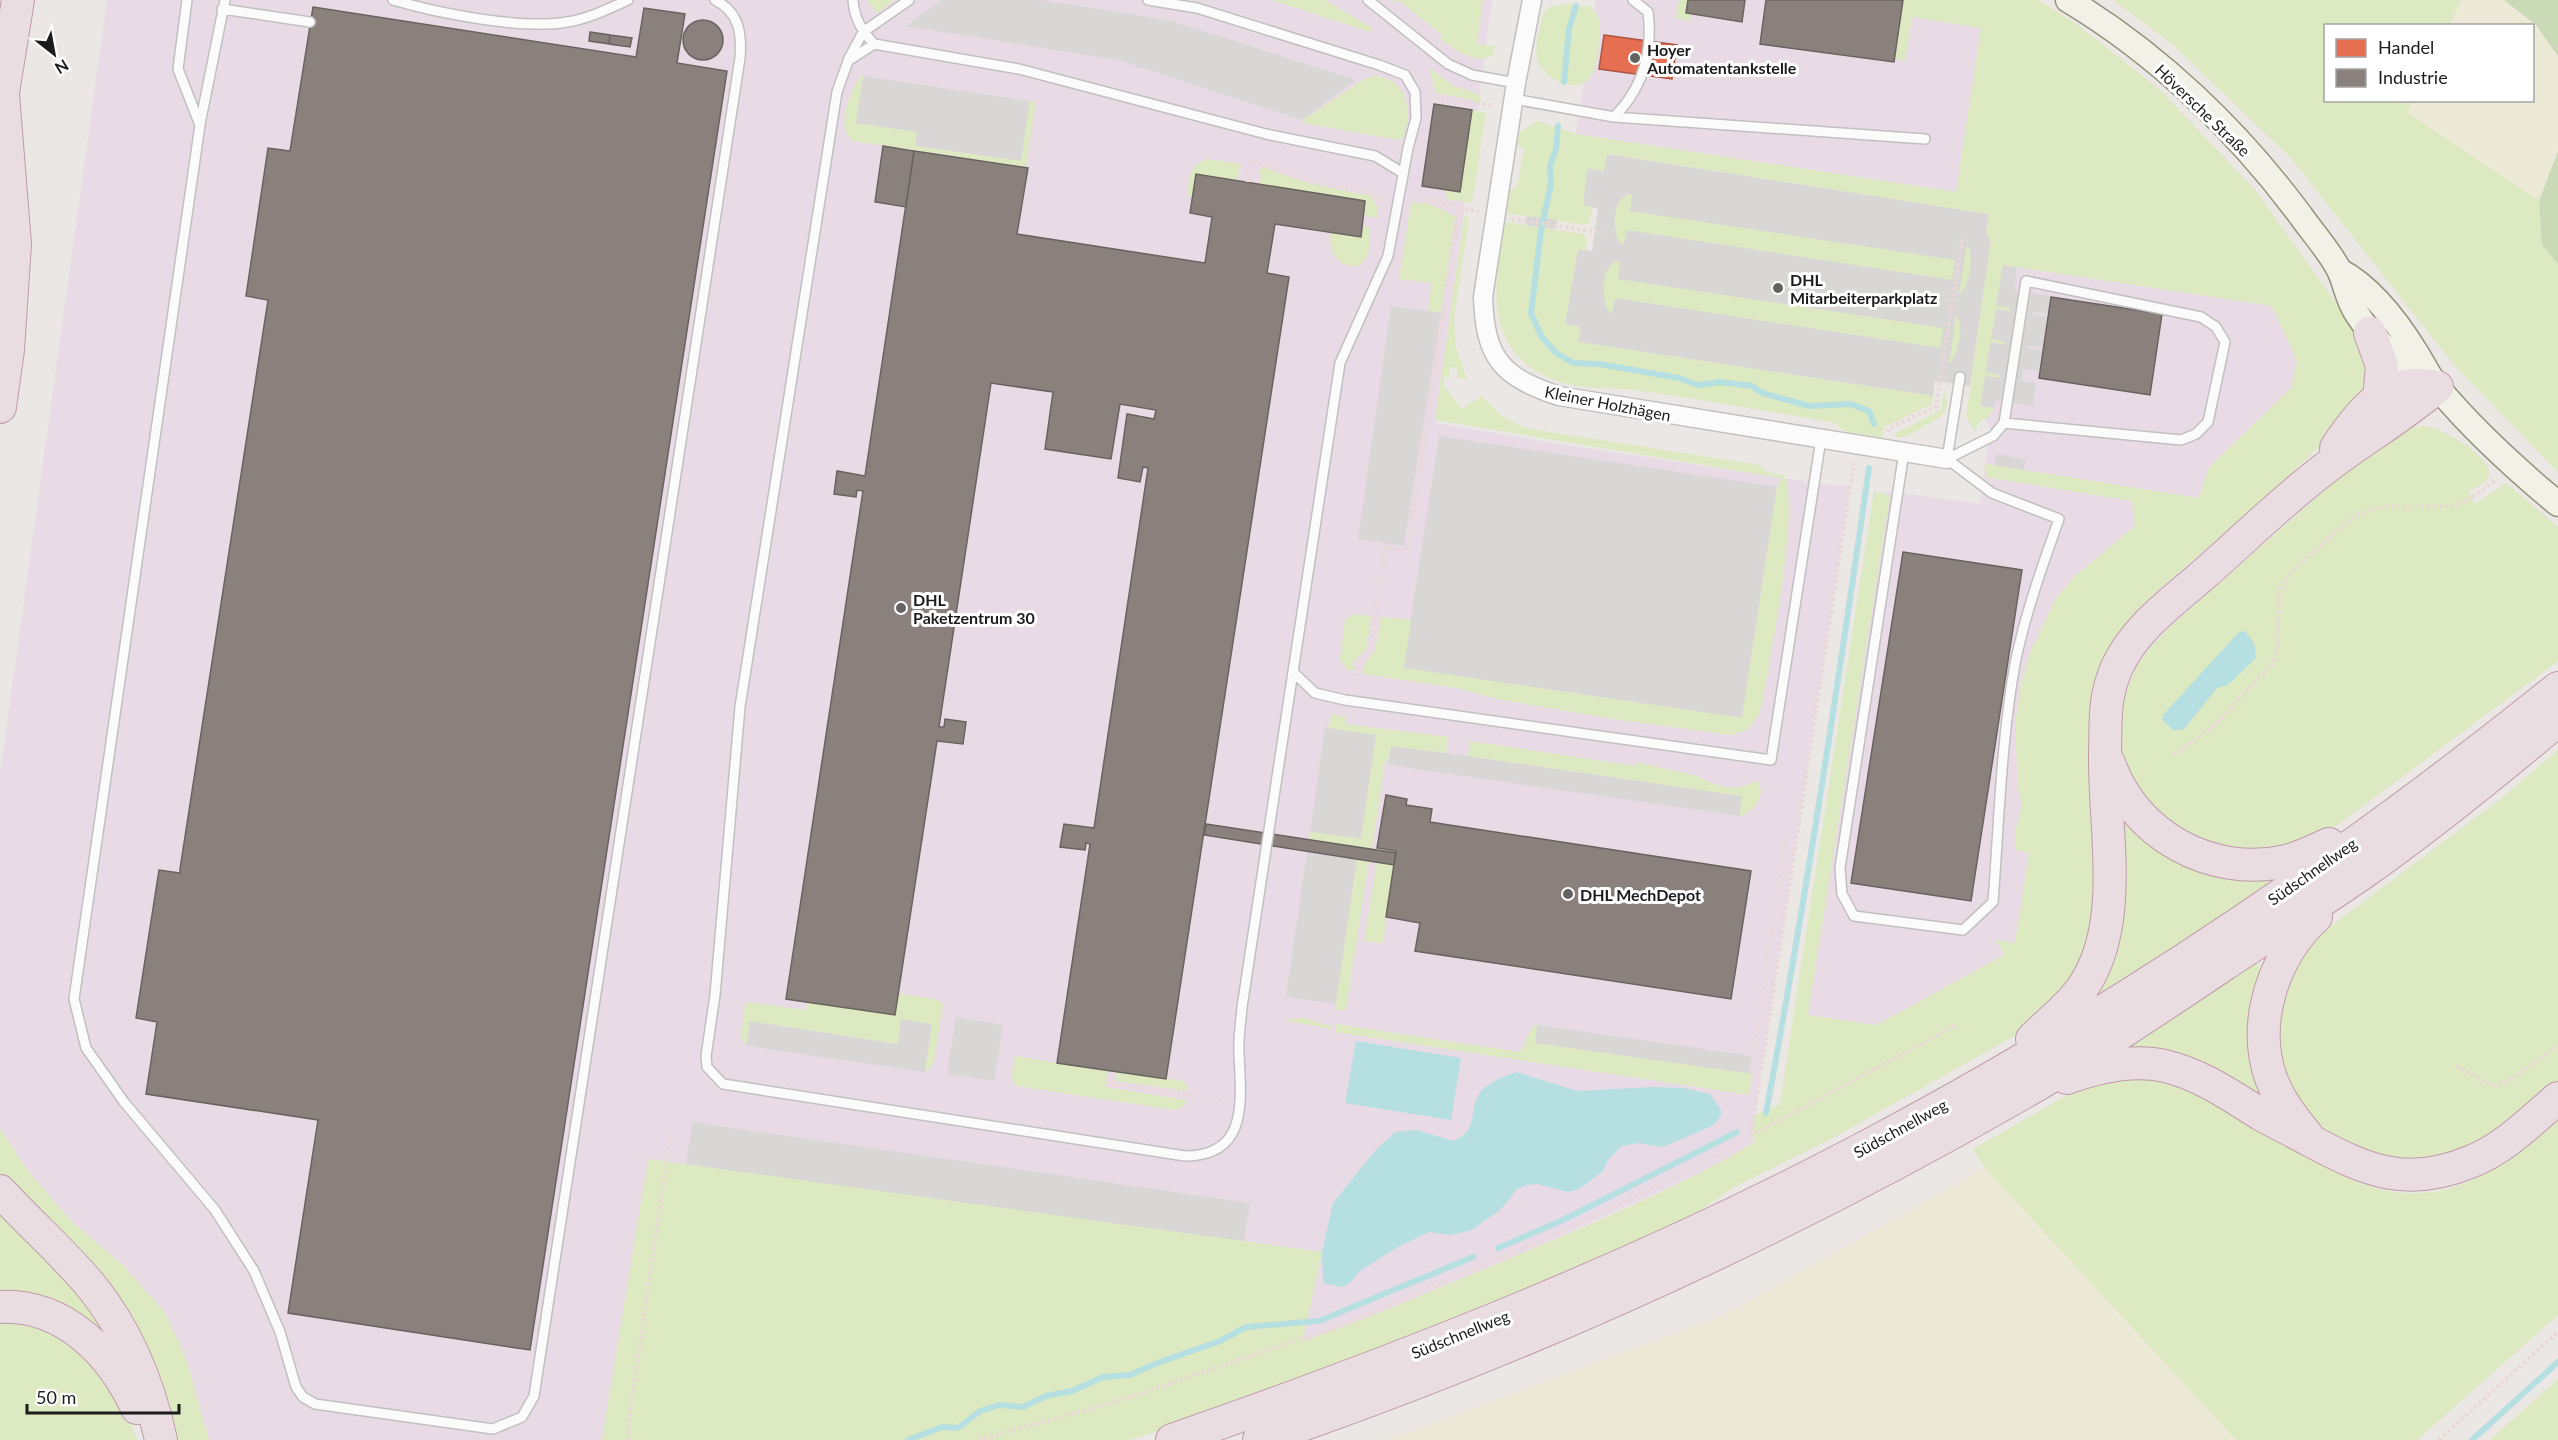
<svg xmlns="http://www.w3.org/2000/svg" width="2558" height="1440" viewBox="0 0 2558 1440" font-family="Lato,sans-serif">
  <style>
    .industrial { fill: #e8dbe6 }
    .religious { fill: #d8d7d6 }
    .farmland { fill: #ece9d6 }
    .grass { fill: #dde9c0 }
    .forest { fill: #cadab7 }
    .water { fill: #b5dfe0 }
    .pier { fill: #d7d6d5 }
    .shops { fill: #e76f51; stroke: #aa5641; stroke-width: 1.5 }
    .industry { fill: #8a817c; stroke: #69635f; stroke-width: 1.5 }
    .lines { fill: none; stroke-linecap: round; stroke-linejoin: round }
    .stream { stroke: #b5dfe0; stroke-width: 6 }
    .lane-casing { stroke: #c1c0bf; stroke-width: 12 }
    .street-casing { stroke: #c1c0bf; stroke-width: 21 }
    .secondary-casing { stroke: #95927c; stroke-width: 27 }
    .highway-casing { stroke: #c09aac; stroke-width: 34 }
    .path { stroke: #ead7d8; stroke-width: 4; stroke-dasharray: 3 3; stroke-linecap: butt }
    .lane { stroke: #fcfbfb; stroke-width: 9 }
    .street { stroke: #fcfbfb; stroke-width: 18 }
    .secondary { stroke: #f2f1e8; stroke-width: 24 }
    .highway { stroke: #e9dde1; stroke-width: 32 }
    .poi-dot { fill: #646362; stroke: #fff; stroke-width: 2 }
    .labels { text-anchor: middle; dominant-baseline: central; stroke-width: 6; stroke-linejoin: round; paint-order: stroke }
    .poi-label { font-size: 16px; font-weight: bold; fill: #1c1c1c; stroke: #fff; text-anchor: start }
    .street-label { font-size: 16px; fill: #1c1c1c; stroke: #fff }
  </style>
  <rect width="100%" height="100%" fill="#eae7e4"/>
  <path class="industrial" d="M107 0H1492L1436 423 1553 443 1823 484 1850 486 1754 1115 1753 1143 1713 1167 1548 1242 1348 1326 1127 1402 990 1440H209L186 1358 124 1266 72 1222 27 1170 0 1128V774Z
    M1596 0H1993L2159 89 2255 190 2322 286 2276 488 2095 596 2057 924 1780 1104 1887 491 1980 504 1990 429 1980 406 2011 200 1576 134Z"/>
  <path class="religious" d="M942 0H1041L1169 20 1356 80 1302 120 1118 60 906 26Z
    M863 76 1030 101 1021 161 915 146 917 133 855 123Z
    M1607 154 1989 214 1986 232 1991 241 1970 386 1935 381 1933 396 1578 342 1580 327 1565 324 1578 249 1592 251 1598 208 1583 206 1587 168Z
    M2003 265 2017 267 2014 290 2050 296 2047 314 2032 312V314L2047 317 2042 347 2027 346V348L2042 350 2038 371 2023 369 2022 381 2036 383 2033 406 1996 400 1994 408 1980 406 1985 375 1999 378V374L1986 372 1990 342 2005 344V342L1991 339 1996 309 2010 311 2011 308 1996 306Z
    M1391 306 1441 313 1404 546 1358 539Z
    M1439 436 1777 487 1742 718 1403 668Z
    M1996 454 2026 459 2024 470 1994 465Z
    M1325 727 1376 734 1361 839 1310 832Z
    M1391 745 1742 796 1740 816 1388 765Z
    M1307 851 1357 859 1336 1004 1286 997Z
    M956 1017 1003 1025 994 1081 947 1074Z
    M901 1019 932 1024 925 1072 746 1046 750 1021 897 1044Z
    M1537 1025 1752 1056 1749 1074 1535 1043Z
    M692 1122 1250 1203 1243 1248 686 1166Z"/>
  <path class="farmland" d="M2461 0H2504L2536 25 2558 56V151L2539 201 2407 112 2412 101 2532 100V26L2449 25Z
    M1985 1168 2236 1440H1387L1724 1315Z"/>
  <path class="grass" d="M867 0H894L877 13Z
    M1272 0H1325L1372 28 1370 32Z
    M1392 0H1483L1477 44 1495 46 1493 55C1474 66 1455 49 1440 39L1442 35 1398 0 1396 3Z
    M1679 0H1688L1686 13 1692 14 1689 21 1676 18Z
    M1903 0H2038L2075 23 2159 89 2255 190 2361 338 2370 357 2369 388 2328 438 2276 488 2156 592 2132 616 2111 644 2096 676 2090 710V754L2100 893 2076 984 2020 1033 1827 1141 1736 1186 1679 1224 1523 1295 1172 1427 1129 1440H602L648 1159 1322 1252 1303 1341C1372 1317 1439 1288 1506 1260 1589 1225 1675 1190 1753 1143L1754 1115 1780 1104 1874 492 1890 495 1808 1015 1876 1025 2004 955 1996 940 2015 943 2029 853 2016 850 2015 833 2022 804 2018 789 2015 726 2021 683 2031 650 2056 598 2075 576 2135 526 2132 501 1985 477 1986 464 2199 498 2209 467 2291 388 2297 361 2272 306 2003 265 1996 305 2011 308 2010 311 1996 309 1991 339 2005 342V344L1990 342 1986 372 2000 375 1999 378 1985 376 1980 406 1994 408 1989 417 1977 424 1976 432 1966 417 1991 241 1986 233 1989 214 1607 154 1604 171 1587 169 1583 205 1592 207 1590 221 1586 225 1506 213 1509 191 1517 187 1524 150 1517 144 1519 133 1537 121 1576 134 1956 192 1981 28 1912 17 1905 61 1895 59Z
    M2113 0H2461L2449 25 2326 26V100L2412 101 2407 112 2539 201 2542 245 2558 264V472L2454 365 2291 158 2172 44Z
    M1568 4 1591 7 1600 20C1600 36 1599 61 1591 76 1580 96 1541 79 1537 58 1534 45 1541 25 1544 12L1549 7Z
    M1429 68 1454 86 1477 94 1482 100 1478 103 1469 99 1436 93Z
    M860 76H863L856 123 917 132 915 146 1021 161 1030 101 1036 102 1026 167 853 141C834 126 851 93 860 76Z
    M1375 76C1408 79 1412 111 1404 137L1398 140 1302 123 1303 120 1364 79Z
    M1472 110 1486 113 1472 203 1446 199V190L1460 192Z
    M1207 159 1240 164 1241 166 1237 180 1196 174 1193 197 1187 196C1189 179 1189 165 1207 159Z
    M1262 167 1311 184 1371 196 1378 208V218L1363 216 1365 201 1260 184 1261 174H1258Z
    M1628 194H1632L1630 211 1955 260 1952 280 1627 230 1623 245 1619 242C1612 227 1612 203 1628 194Z
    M1411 202 1428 203 1455 216 1441 313 1428 311 1432 283 1399 279Z
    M1464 217 1469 218 1454 320 1456 347 1467 379 1457 378 1458 368 1450 367 1449 377H1444V386L1462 409 1482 396 1502 416 1525 428 1759 465 1767 472 1784 475C1801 507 1769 662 1762 705 1757 722 1749 732 1731 735L1613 719 1503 700 1452 687 1362 674 1363 666 1375 650 1381 617 1411 620 1404 668 1742 718 1777 487 1782 478 1435 420Z
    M1504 222 1583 234 1587 239 1585 250 1578 249 1565 324 1580 327 1578 342 1933 396 1932 404 1884 427 1882 437H1877L1844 431 1835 423C1769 411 1702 400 1636 390 1614 387 1589 390 1567 384 1547 379 1522 366 1511 347 1487 312 1499 262 1504 222Z
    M1362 226 1370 227C1369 241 1372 259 1358 266 1336 268 1329 251 1330 232Z
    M1967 245C1974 256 1970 287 1959 294Z
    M1616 261 1620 262 1618 279 1943 328 1940 348 1615 298 1612 313 1608 310C1601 295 1601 271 1616 261Z
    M1956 315C1965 324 1958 356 1949 365Z
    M1944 391C1952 411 1942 417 1926 425 1912 433 1913 437 1895 437L1896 433 1941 410Z
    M2426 426C2442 428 2490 456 2489 474 2489 483 2475 488 2468 491L2475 504 2506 483 2558 527V661L2328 832 2309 843 2222 854 2149 811 2122 759 2120 722 2125 696 2136 668 2150 648 2170 627 2366 454 2409 428Z
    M1354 614 1371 616 1367 648 1353 662V671L1346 669 1340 659 1345 620Z
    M1332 714 1346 717 1345 724 1448 737 1446 753 1391 746 1388 761H1385L1372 849 1309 840 1310 832 1361 839 1376 735 1328 728Z
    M1470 741 1636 766 1637 762 1697 776 1713 784 1726 787 1737 788 1758 781C1766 796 1755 810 1742 816H1740L1742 796 1468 756Z
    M2558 750V1081L2525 1110 2478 1144 2439 1157 2399 1160 2375 1156 2334 1138 2318 1127 2283 1078 2275 1017 2301 953 2311 941 2498 801Z
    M2111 811 2281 879 2102 998 2094 991Z
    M1357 859 1369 861 1346 1010H1335Z
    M1377 862 1394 865 1383 943 1364 941Z
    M2255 961 2266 977 2276 1102 2132 1057 2126 1043Z
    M898 993 938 1000 943 1004 934 1061 928 1071 925 1072 932 1024 901 1019 898 1044 750 1021 746 1046 741 1037 745 1004 748 1002 806 1010 807 1002 894 1015Z
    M1303 1018 1331 1026V1029L1283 1020Z
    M1336 1024 1519 1052C1527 1045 1526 1033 1535 1025H1537L1535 1043 1753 1074 1749 1095 1335 1032Z
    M1015 1056 1107 1071 1106 1087 1186 1100 1183 1107 1175 1110 1016 1086 1011 1076Z
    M1117 1072 1184 1081 1188 1089V1091L1116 1081Z
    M2157 1075C2187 1090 2219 1102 2247 1119 2318 1161 2387 1221 2474 1179 2506 1164 2531 1139 2558 1117V1315L2417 1440H2236L1985 1168 1973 1149 2085 1085Z
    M0 1128 27 1170 72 1222 124 1266 165 1313 186 1358 209 1440H168L156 1384 0 1177Z
    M0 1207 62 1268 119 1343 0 1299Z
    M0 1319 37 1324 79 1346 128 1415 137 1440H0Z
    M2558 1379V1440H2490Z"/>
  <path class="forest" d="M2504 0H2558V56L2536 25Z
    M2558 151V264L2542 245 2539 201Z"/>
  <path class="water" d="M2245 631 2254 643 2256 658 2228 685 2217 688 2184 729 2175 731 2162 720 2163 715 2239 632Z
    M1356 1041 1461 1058 1451 1120 1345 1103Z
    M1516 1072 1577 1091 1653 1087 1684 1088 1710 1094 1722 1112 1718 1120 1712 1126 1663 1147 1638 1143 1622 1146 1608 1160 1602 1172 1579 1189 1568 1192 1537 1184 1528 1185 1517 1189 1501 1209 1472 1230 1451 1235 1429 1232 1396 1248 1359 1272 1350 1283 1342 1287 1323 1283 1322 1252 1333 1203 1374 1152 1395 1132 1416 1130 1454 1141C1479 1128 1468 1118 1477 1098 1483 1084 1503 1077 1516 1072Z"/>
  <path class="pier" d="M1527 216 1557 220 1556 229 1526 225Z"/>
  <path class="shops" d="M1604 35 1677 45 1672 79 1599 69Z"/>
  <path class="industry" d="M1688 0H1745L1742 22 1686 13Z
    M1766 0H1903L1894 62 1760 44Z
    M313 7 636 57 644 8 685 14 677 63 727 71 530 1350 288 1313 318 1120 146 1094 157 1022 136 1018 159 870 180 873V869L268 300 246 296 268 148 290 151Z
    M683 40a20 20 0 1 1 40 0a20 20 0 1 1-40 0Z
    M590 32 610 35 609 44 589 41Z
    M610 35 632 38 630 47 609 44Z
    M1434 104 1472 110 1460 192 1422 186Z
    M883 146 914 151 906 207 875 202Z
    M914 151 1028 168 1017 234 1205 263 1212 217 1190 213 1196 174 1365 201 1361 237 1275 224 1267 273 1289 277 1166 1079 1057 1063 1090 844 1086 843 1085 850 1060 847 1064 824 1094 828 1148 468 1143 467 1140 482 1118 478 1127 414 1154 419 1156 410 1120 404 1111 459 1045 449 1053 392 991 383 939 727H944L945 719 966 722 963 744 937 741 895 1015 786 999 863 491 857 490 856 497 834 494 837 471 865 476Z
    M2051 297 2162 314 2150 395 2039 378Z
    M1903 552 2022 570 1971 901 1851 883Z
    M1386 795 1407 799 1406 805 1432 809 1430 822 1751 871 1731 999 1415 951 1420 923 1386 917 1396 851 1377 848Z
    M1206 824 1396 853 1394 865 1204 835Z"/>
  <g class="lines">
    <path class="stream" d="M1564 82 1569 29 1576 6
      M1558 126 1556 149 1550 166 1551 184 1541 230 1531 313 1541 336 1556 353 1573 363 1599 364 1679 378 1698 385 1720 382 1752 386 1762 393 1809 406 1850 404 1869 411 1874 424
      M1766 1113C1806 899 1838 684 1869 468
      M1498 1248 1561 1221 1737 1132
      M908 1440 942 1427 958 1428 980 1411 999 1405 1023 1407 1046 1396 1072 1391 1103 1377 1130 1375 1157 1363 1220 1341 1246 1327 1319 1321 1473 1257
      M2472 1440 2558 1362"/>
    <g class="lane-casing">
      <path id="lane" d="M187 0 178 69 200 125 74 999 86 1048 124 1102 215 1210 254 1271 280 1332 296 1387 303 1397 315 1404 493 1429 522 1417 534 1396 740 58C742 33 739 12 715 0
        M393 0C437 13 522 30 567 22 588 19 608 9 628 0
        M853 0C854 18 862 31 874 44
        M1148 0 1197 8 1379 65 1405 75 1415 92 1416 118 1408 148 1388 256 1340 363 1242 1007C1241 1022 1238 1038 1239 1053 1241 1100 1249 1156 1185 1156L723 1084 707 1067 706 1056 715 995 740 707 837 92 848 61 874 44 1019 69 1266 134 1375 156 1403 173
        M1368 0 1448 64 1472 75 1516 83
        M222 9 310 22
        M848 60 863 32 909 0
        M1514 99 1614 117C1643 88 1653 52 1648 12L1633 0
        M1614 117 1925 139
        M200 124 225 0
        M1904 452 1840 868 1842 894 1854 916 1963 930 1993 902C1999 823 2001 742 2015 664 2025 614 2042 567 2059 519L1992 493 1947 459
        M1947 459 1993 436 2004 423 2026 281 2201 317 2216 327 2225 342 2208 422 2196 434 2181 440 2004 423
        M1947 459 1960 377
        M1293 672 1315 693 1345 700 1771 760 1821 439"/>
    </g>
    <g class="street-casing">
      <path id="street" d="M1532 0 1516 83 1483 297C1485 359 1502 377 1559 396L1947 459"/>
    </g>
    <g class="secondary-casing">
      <path id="secondary" d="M2068 0C2158 54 2238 131 2301 216 2312 232 2332 254 2340 272 2346 286 2348 301 2357 314 2377 346 2407 367 2437 387
        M2340 271C2372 288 2398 323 2417 354 2424 365 2430 379 2439 389 2474 431 2516 469 2558 504"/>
    </g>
    <g class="highway-casing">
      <path id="highway" d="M0 111 18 0
        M2370 333 2382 366 2379 398
        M0 407 8 350 15 244 3 94
        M2336 448C2360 411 2389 375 2437 387
        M2109 763C2134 835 2211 878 2286 861 2300 858 2315 850 2329 844
        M2032 1039C2048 1023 2070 1006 2083 987 2126 923 2104 830 2105 756 2106 722 2103 699 2117 667 2135 628 2172 602 2203 575 2243 540 2281 502 2323 470 2360 441 2401 418 2437 387
        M2067 1078C2097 1067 2134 1059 2165 1066 2202 1075 2231 1096 2262 1115 2278 1124 2295 1132 2311 1141 2367 1171 2407 1188 2470 1162 2504 1149 2531 1121 2558 1098
        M2307 1135C2291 1116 2276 1096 2269 1072 2253 1018 2275 954 2316 917
        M0 1191C30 1224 64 1253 92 1287 128 1332 149 1384 161 1440
        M0 1307C65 1304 112 1354 137 1408
        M1172 1440C1408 1358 1640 1266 1862 1149 2107 1020 2342 862 2558 688
        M1259 1440C1522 1350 1775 1235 2016 1097 2090 1055 2161 1007 2231 960 2275 931 2320 903 2363 873 2430 826 2495 773 2558 720"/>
    </g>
    <path class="path" d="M1431 99V97L1491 105
      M1247 182 1250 161C1272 165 1292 177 1314 182 1335 188 1361 183 1377 199L1385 198
      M1413 196 1479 212
      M1512 219 1604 233
      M1888 432 1889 428 1936 407 1963 234
      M1354 687 1358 663 1370 649 1386 547 1403 550 1408 547 1459 208
      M2174 755 2215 725 2274 662 2278 643 2279 590 2290 573 2351 518 2378 507 2454 506 2467 501 2497 479
      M1733 1005 1748 1007
      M2456 1066 2493 1086 2509 1081 2558 1045
      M1751 1073 1787 832
      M1111 1074 1110 1084 1227 1100
      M1751 1136 1954 1026
      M630 1440 628 1435 629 1420 671 1130
      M978 1440 1125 1399 1347 1323 1548 1238 1709 1161 1751 1136 1854 463
      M2439 1440 2558 1332"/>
    <use href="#lane" class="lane"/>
    <use href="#street" class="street"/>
    <use href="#secondary" class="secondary"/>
    <use href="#highway" class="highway"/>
  </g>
  <g class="poi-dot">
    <circle cx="1635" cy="58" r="6"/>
    <circle cx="1778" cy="288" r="6"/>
    <circle cx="901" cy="608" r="6"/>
    <circle cx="1568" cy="894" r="6"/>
  </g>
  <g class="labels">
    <g class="poi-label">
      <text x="1647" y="49">Hoyer<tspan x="1647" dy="18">Automatentankstelle</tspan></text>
      <text x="1790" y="279">DHL<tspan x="1790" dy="18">Mitarbeiterparkplatz</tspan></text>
      <text x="913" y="599">DHL<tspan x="913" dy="18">Paketzentrum 30</tspan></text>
      <text x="1580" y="894">DHL MechDepot</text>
    </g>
    <g class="street-label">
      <text transform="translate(2203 110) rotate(44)">Höversche Straße</text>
      <text transform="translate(1608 403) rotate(11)">Kleiner Holzhägen</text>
      <text transform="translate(2312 871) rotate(-35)">Südschnellweg</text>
      <text transform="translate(1900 1128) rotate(-29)">Südschnellweg</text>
      <text transform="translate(1460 1334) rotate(-22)">Südschnellweg</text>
    </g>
  </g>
  <rect x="2324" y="24" width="210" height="78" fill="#ffffff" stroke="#a4a4a4" stroke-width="1.5"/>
  <rect x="2336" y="39" width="30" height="18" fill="#e76f51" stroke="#a4a4a4" stroke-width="1.5"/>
  <text x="2378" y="54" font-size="18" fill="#1c1c1c">Handel</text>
  <rect x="2336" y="69" width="30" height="18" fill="#8a817c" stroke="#a4a4a4" stroke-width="1.5"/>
  <text x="2378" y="84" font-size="18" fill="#1c1c1c">Industrie</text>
  <g transform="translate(54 54) rotate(149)" stroke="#ffffff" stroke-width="4.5" paint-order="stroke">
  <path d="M0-4.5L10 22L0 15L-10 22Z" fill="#1c1c1c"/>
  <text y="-9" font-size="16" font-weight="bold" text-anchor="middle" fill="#1c1c1c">N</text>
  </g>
  <path d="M27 1404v9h152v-9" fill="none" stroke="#1c1c1c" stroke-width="3"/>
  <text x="36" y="1404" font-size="18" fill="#1c1c1c" stroke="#ffffff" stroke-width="4.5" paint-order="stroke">50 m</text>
</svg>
